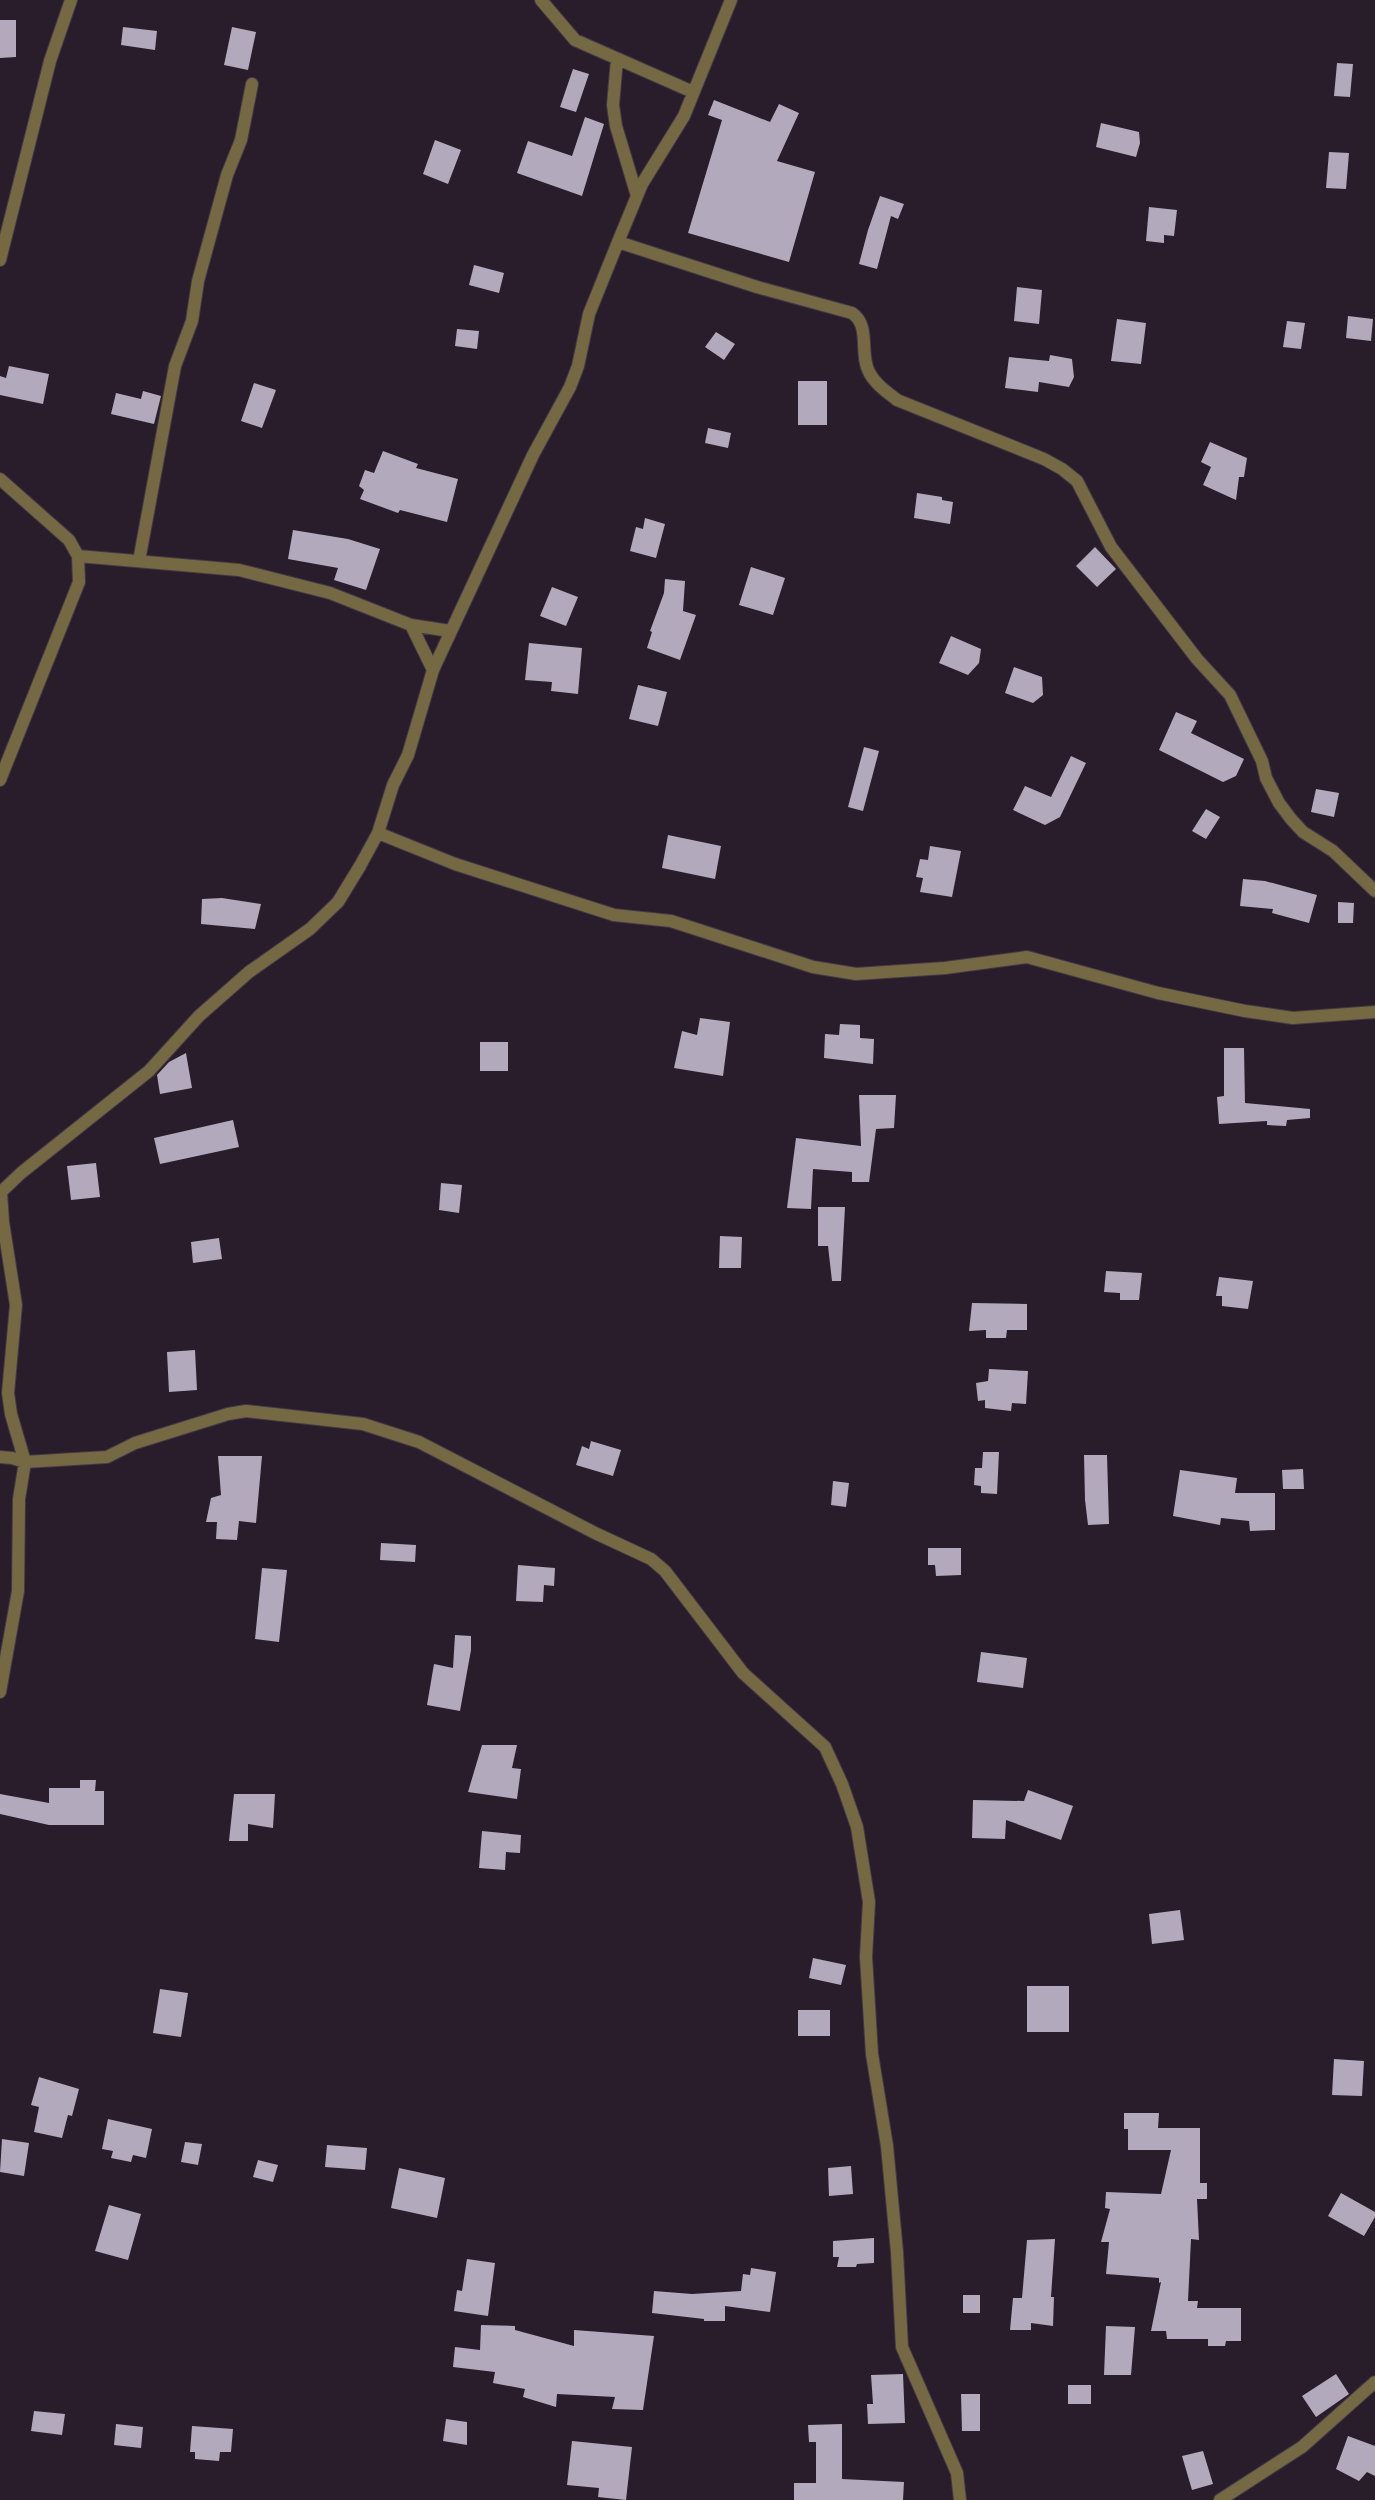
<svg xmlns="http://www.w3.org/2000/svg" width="1375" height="2500" viewBox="0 0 1375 2500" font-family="'Space Grotesk',sans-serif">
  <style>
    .building { fill: #b3a9bc }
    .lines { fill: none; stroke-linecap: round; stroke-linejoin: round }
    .minor-casing { stroke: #443946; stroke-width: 14 }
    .minor { stroke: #756944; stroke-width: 12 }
  </style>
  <rect width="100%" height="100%" fill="#291d2b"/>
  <path class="building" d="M0 20H16V57L0 58Z
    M123 27 157 31 155 50 121 45Z
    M232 27 256 32 248 70 224 65Z
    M1337 63 1353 64 1350 97 1334 96Z
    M573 69 589 74 576 112 560 107Z
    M714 100 770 122 779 104 799 113 777 161 815 172 789 262 688 233 722 120 708 115Z
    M585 117 604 124 582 196 517 173 528 141 572 156Z
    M1101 123 1139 132 1140 143 1136 157 1096 147Z
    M435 140 461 150 448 184 423 174Z
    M1329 152 1349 153 1346 189 1326 188Z
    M880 196 904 204 898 219 891 216 877 269 859 264 868 230Z
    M1149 207 1177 210 1174 236 1164 235V243L1146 241Z
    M474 265 504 273 499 293 469 285Z
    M1017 287 1042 290 1039 324 1014 321Z
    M1348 316 1373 319 1371 341 1346 338Z
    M1117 319 1146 323 1141 364 1111 361Z
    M1287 321 1305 323 1301 349 1283 347Z
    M457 329 479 331 477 349 455 346Z
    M716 332 735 344 724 360 705 347Z
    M1050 355 1072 359 1074 377 1069 387 1039 382 1038 392 1005 388 1009 357 1049 361Z
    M9 366 49 374 43 404 0 395V376L6 378Z
    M798 381H827V425H798Z
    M254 383 276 390 262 428 241 421Z
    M143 391 161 396 154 424 111 414 116 393 141 399Z
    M708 428 731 433 728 448 705 443Z
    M1210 442 1247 458 1244 477H1239L1236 500 1203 485 1211 467 1201 462Z
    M383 451 418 464 416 468 458 479 447 522 400 510 398 513 360 499 364 490 359 486 365 470 374 473Z
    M917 493 942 497V500L953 502 950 524 914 518Z
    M645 518 665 524 656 558 630 551 636 527 643 529Z
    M293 530 348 539 380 549 366 590 334 580 338 568 288 559Z
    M1095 547 1116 569 1097 587 1076 566Z
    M751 567 785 578 773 615 739 605Z
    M665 579 685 581 683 611 696 615 680 660 647 648 652 632 650 631 664 593Z
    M552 587 578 597 566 626 540 616Z
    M951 636 981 649 979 663 968 675 939 663Z
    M529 643 582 648 578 694 551 691 552 682 525 680Z
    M1014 667 1042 677 1043 695 1033 703 1005 693Z
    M638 685 667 692 658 726 629 719Z
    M1176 712 1197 721 1191 733 1244 759 1236 776 1223 782 1159 750Z
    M864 747 879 751 863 811 848 807Z
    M1071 756 1086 763 1060 817 1045 825 1013 810 1025 786 1051 797Z
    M1316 789 1339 793 1334 817 1311 812Z
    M1206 809 1220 817 1206 839 1192 831Z
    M668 835 721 846 715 879 662 868Z
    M930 846 961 851 952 897 920 892 923 878 916 877 920 859 928 860Z
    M1243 879 1265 881 1317 895 1309 923 1272 913 1273 909 1240 906Z
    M222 898 261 904 255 929 201 924 202 899Z
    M1338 902 1354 903 1353 923H1338Z
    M700 1018 730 1022 723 1076 674 1068 682 1031 697 1035Z
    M840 1024 860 1025V1038L874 1039 873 1064 824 1058 825 1034 839 1035Z
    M480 1042H508V1071H480Z
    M1224 1048H1244L1245 1103 1310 1109V1118L1287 1120 1286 1126 1267 1125V1121L1219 1124 1217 1097 1224 1096Z
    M186 1053 192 1088 160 1094 157 1075 169 1062Z
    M859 1095H896L894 1128 876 1129 869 1182H852V1172L813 1169 811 1209 787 1208 796 1138 861 1146Z
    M233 1120 239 1147 160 1164 154 1138Z
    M96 1163 100 1197 71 1200 67 1166Z
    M441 1183 462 1185 459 1213 439 1210Z
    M818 1207H845L841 1281H832L828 1246H818Z
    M720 1236 742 1237 741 1268H719Z
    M219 1238 222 1259 193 1263 191 1242Z
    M1106 1271 1142 1273 1139 1300H1120V1293L1104 1292Z
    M1219 1277 1253 1281 1248 1309 1222 1306V1296H1216Z
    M972 1303 1027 1304V1330H1007L1006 1338H986V1330L969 1331Z
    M195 1350 197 1390 169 1392 167 1352Z
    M989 1369 1028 1371 1026 1404 1012 1403 1011 1411 985 1408V1400L978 1401 976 1383 988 1381Z
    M591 1441 621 1450 613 1476 576 1465 582 1446 589 1449Z
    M983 1452H999L997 1494 981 1493V1486L974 1485 975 1468H982Z
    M1084 1455H1107L1109 1524 1088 1525 1085 1500Z
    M218 1456H262L256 1523 239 1521 237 1540 216 1539 217 1522H206L211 1498 221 1495Z
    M1303 1469 1304 1489H1283L1282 1470Z
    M1180 1470 1237 1478 1235 1493H1275V1530L1250 1531 1249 1521 1221 1518 1220 1525 1173 1516Z
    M833 1481 849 1483 846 1507 831 1505Z
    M381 1543 416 1545 415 1562 380 1560Z
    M928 1548H961V1575L936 1576 935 1565H928Z
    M518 1565 555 1568 554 1586 544 1585 543 1602 516 1601Z
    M262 1568 287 1570 279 1642 255 1639Z
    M455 1635 471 1636V1650L460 1711 427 1705 434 1664 453 1668Z
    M981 1652 1027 1658 1023 1688 977 1682Z
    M482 1745H517L512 1768 521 1769 517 1799 468 1792Z
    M80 1780H96L95 1791H104V1825H49L0 1814V1794L49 1803V1788H80Z
    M1028 1790 1073 1806 1061 1840 1006 1820 1005 1839 972 1838 973 1800 1024 1801Z
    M234 1794H275L273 1828 248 1824V1841H229Z
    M482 1831 521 1835 520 1853 506 1852 505 1870 479 1868Z
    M1180 1910 1184 1940 1152 1944 1149 1914Z
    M813 1958 846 1965 841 1985 809 1978Z
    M1027 1986H1069V2032H1027Z
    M160 1989 188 1993 181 2037 153 2033Z
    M798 2010H830V2036H798Z
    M1334 2059 1364 2061 1362 2096 1332 2095Z
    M39 2077 79 2089 72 2116 68 2115 62 2138 34 2132 39 2107 31 2105Z
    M1124 2113H1159L1158 2128H1200V2183H1207V2199H1197L1199 2240 1191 2239 1188 2301H1198L1197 2308H1241V2341H1226L1225 2346H1208V2339H1167L1166 2331H1151L1161 2282 1159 2283V2278L1106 2274 1109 2242H1101L1110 2209 1105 2208 1106 2192 1161 2194 1171 2150H1128V2129H1124Z
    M108 2119 152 2129 146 2158 133 2155 131 2162 111 2158 113 2151 102 2149Z
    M2 2139 29 2143 24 2176 0 2172Z
    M185 2142 202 2144 198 2165 181 2162Z
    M327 2145 367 2148 365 2170 325 2167Z
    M258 2160 278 2165 273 2182 253 2177Z
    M851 2166 853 2194 829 2196 828 2168Z
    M399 2168 445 2178 437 2218 391 2208Z
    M1341 2193 1375 2212V2217L1364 2236 1328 2216Z
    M109 2205 141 2214 128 2260 95 2251Z
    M874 2238V2263L857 2264 856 2267H837L839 2257H833V2241Z
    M1055 2239 1051 2297H1054L1053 2326 1031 2323V2330H1010L1013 2298H1022L1027 2240Z
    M467 2259 495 2263 488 2316 454 2311 457 2290 462 2291Z
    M751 2268 776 2272 770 2312 725 2306V2321H704V2319L652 2313 654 2291 692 2294 741 2291 743 2274 750 2275Z
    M963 2295H980V2313H963Z
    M481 2325 515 2326V2330L574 2346V2330L654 2336 643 2410 612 2409 615 2397 557 2394 556 2407 523 2397 525 2389 493 2383 495 2372 453 2367 455 2347 480 2350Z
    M1106 2326 1135 2327 1131 2375H1104Z
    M903 2374 905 2423 868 2424 867 2404H873L871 2375Z
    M1336 2374 1349 2394 1316 2417 1302 2396Z
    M1068 2385H1091V2404H1068Z
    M961 2394H980V2431H962Z
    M34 2411 65 2414 62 2435 31 2431Z
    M446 2419 467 2422V2445L443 2441Z
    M116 2424 143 2427 141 2448 114 2445Z
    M842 2424V2479L904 2482 903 2500H794V2483H816V2442H809L808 2425Z
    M192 2426 233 2429 231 2452H220L219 2461 195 2459V2452H190Z
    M1348 2436 1375 2446V2476L1367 2472 1359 2481 1336 2469Z
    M572 2441 632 2447 626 2500 598 2497 599 2488 567 2485Z
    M1203 2451 1213 2484 1192 2490 1182 2456Z"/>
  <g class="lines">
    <g class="minor-casing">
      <path id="minor" d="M541 0 575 40 693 92
        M617 59 613 105 616 126 637 196
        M618 242 757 287 852 313C871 326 859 353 869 372 875 384 887 392 897 400L1044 459 1062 469 1077 481 1111 547 1197 659 1230 695 1262 761 1266 778 1279 803 1291 819 1303 832 1333 851 1375 891
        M0 260 50 61 71 0
        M0 479 69 540 78 556 79 582 0 780
        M78 556 239 570 330 593 411 625 450 631
        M139 561 175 366 192 321 198 281 227 175 241 140 252 84
        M411 625 433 670
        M378 833 455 864 614 915 671 921 813 967 856 974 945 968 1027 957 1158 993 1245 1011 1293 1018 1375 1012
        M0 1457 12 1458 25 1462 107 1457 135 1443 228 1414 246 1411 363 1424 419 1442 595 1533 651 1559 665 1571 743 1673 825 1747 842 1784 857 1827 869 1902 866 1957 872 2054 887 2146 897 2252 902 2347 957 2473 960 2500
        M0 1692 18 1591 19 1499 25 1462 11 1414 8 1393 16 1305 3 1222 1 1192 21 1173 149 1071 199 1016 249 972 310 929 338 902 360 866 378 833 393 785 408 755 433 670 533 455 570 387 578 366 589 314 618 242 642 184 684 116 731 0
        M1220 2500 1302 2447 1375 2382"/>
    </g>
    <use href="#minor" class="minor"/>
  </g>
</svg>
